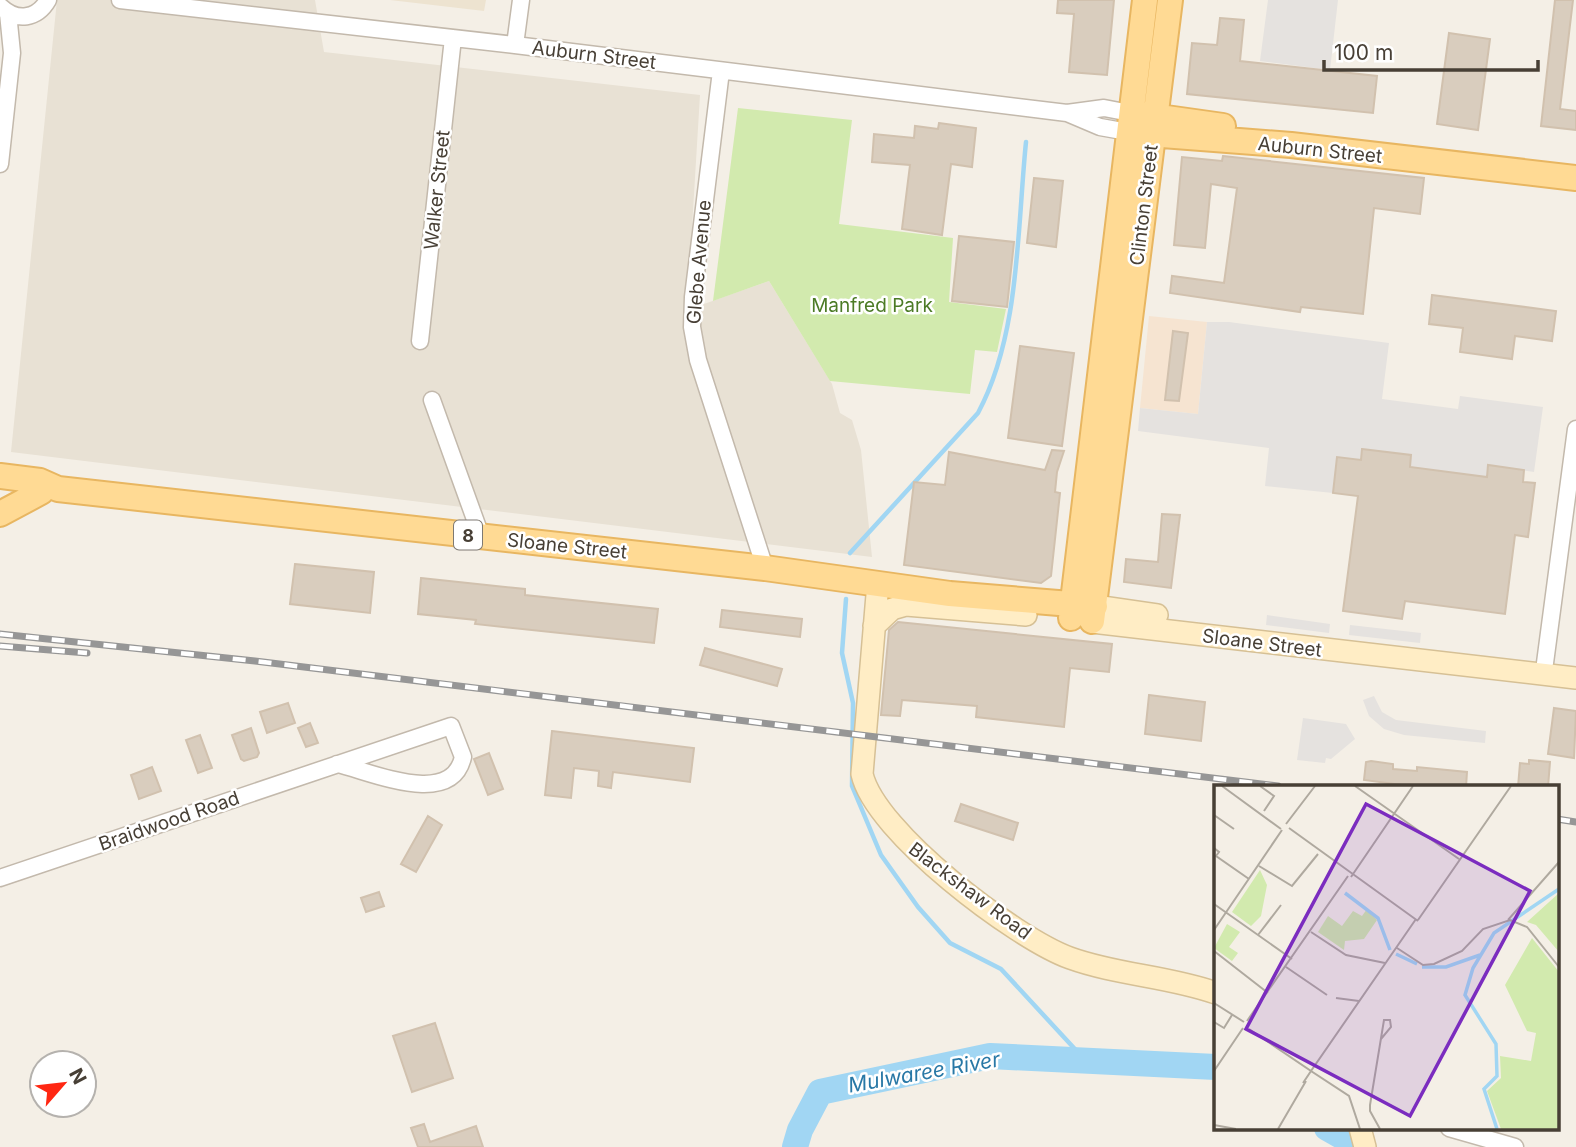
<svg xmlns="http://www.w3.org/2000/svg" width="1576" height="1147" viewBox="0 0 1576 1147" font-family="Inter,sans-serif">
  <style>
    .residential { fill: #e8e1d4 }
    .commercial { fill: #f6e4d1 }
    .education { fill: #ede3d0 }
    .green { fill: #d2eaae }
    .parking { fill: #e5e2df }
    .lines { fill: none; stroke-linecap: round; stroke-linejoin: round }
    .stream { stroke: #a1d6f3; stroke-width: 4.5 }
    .river { stroke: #a1d6f3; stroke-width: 26 }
    .building { fill: #d9cdbe; stroke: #d1c1ae; stroke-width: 2 }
    .street-casing { stroke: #c3b9ac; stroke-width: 19 }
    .secondary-casing { stroke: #d6c095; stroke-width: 24 }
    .primary-casing { stroke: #e8b661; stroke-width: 28 }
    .street { stroke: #fff; stroke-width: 16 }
    .secondary { stroke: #ffedc5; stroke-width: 21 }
    .primary { stroke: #ffda94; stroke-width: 24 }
    .rail-casing { stroke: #969696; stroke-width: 7 }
    .rail { stroke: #fff; stroke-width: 4.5; stroke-dasharray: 13; stroke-linecap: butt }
    .labels { text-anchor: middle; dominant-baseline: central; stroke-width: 5; stroke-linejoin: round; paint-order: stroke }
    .shield { fill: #fff; stroke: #7e7972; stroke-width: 2 }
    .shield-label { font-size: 18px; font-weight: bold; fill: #473f35 }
    .street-label { font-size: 19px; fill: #473f35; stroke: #fff }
    .park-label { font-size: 19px; fill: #4c7b26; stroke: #fff }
    .water-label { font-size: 21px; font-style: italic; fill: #2878a6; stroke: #fff }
    .inset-river { fill: none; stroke: #a1d6f3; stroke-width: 3.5 }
    .inset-road { fill: none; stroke: #afa99f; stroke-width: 2 }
    .view { fill: #7b2cbf; fill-opacity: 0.15; stroke: #7b2cbf; stroke-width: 3.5 }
    .inset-edge { fill: none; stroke: #473f35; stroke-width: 3.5 }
  </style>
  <rect width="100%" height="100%" fill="#f4efe6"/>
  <path class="residential" d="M57 0H315L324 52 700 95 687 310 769 281 832 384 840 413 852 420 861 450 872 557 11 452Z"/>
  <path class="commercial" d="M1149 316 1207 322 1198 414 1140 408Z"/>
  <path class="education" d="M390 0H486L484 11Z"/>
  <path class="green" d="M738 108 852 120 839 224 953 238 949 302 1006 309 997 352 975 350 970 394 830 381 769 281 713 301Z"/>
  <path class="parking" d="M1268 0H1338L1330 70 1260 61Z
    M1207 322H1229L1389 343 1382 399 1458 409 1460 396 1543 407 1534 472 1489 465 1487 477 1410 467 1411 455 1363 449 1361 460 1337 457 1333 493 1265 486 1269 448 1138 431 1140 408 1198 414Z
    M1267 615 1330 624 1329 633 1266 625Z
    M1350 625 1421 633 1420 643 1349 635Z
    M1374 696 1382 712 1396 720 1486 731 1485 743 1404 735 1384 729 1369 716 1363 700Z
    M1303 718 1346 724 1355 739 1331 759 1326 758 1325 763 1297 760Z"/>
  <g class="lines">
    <path class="stream" d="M850 553 978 413C1020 335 1017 230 1026 142
      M846 599 842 653 853 703 852 786 881 855 918 907 950 943 1001 969 1085 1060"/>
    <path class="river" d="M1327 1128 1361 1147
      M795 1147 800 1130 820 1092 990 1056 1216 1067"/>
  </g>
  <path class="building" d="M1058 0H1114L1107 75 1069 72 1074 14 1057 13Z
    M1555 0H1573L1560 109 1576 111V130L1541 126Z
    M1220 18 1244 20 1240 61 1377 76 1373 113 1187 94 1192 43 1217 45Z
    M1449 33 1490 39 1478 130 1437 124Z
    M939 123 976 128 972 167 951 164 942 235 902 229 910 165 872 162 874 134 914 138 915 126 938 129Z
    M1223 156 1424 178 1420 214 1374 208 1363 314 1301 307 1300 312 1170 293 1172 276 1224 283 1237 188 1211 184 1205 248 1174 245 1182 157 1222 161Z
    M1034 178 1063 181 1056 247 1027 243Z
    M959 236 1014 242 1007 307 952 301Z
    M1432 295 1556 311 1552 341 1515 336 1512 359 1460 352 1463 328 1429 324Z
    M1173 331 1188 333 1179 401 1165 400Z
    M1020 346 1074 353 1062 446 1008 438Z
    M1362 449 1411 455 1410 467 1487 477 1488 465 1524 470 1523 482 1535 483 1528 537 1515 535 1505 614 1405 601 1402 619 1343 611 1358 496 1333 493 1337 457 1361 460Z
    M1052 450 1064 451 1057 472 1055 492 1060 493 1051 576 1041 583 904 565 914 482 945 485 949 452 1045 470Z
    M1162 514 1180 515 1171 588 1124 582 1126 559 1158 562Z
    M295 564 374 572 370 613 290 604Z
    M421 578 525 589V595L658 609 654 643 475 624 476 620 418 614Z
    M722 610 802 619 800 637 720 627Z
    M898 622 1112 644 1109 672 1070 668 1064 727 976 717 977 706 902 700 900 716 881 715 889 630Z
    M705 648 782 669 777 686 700 665Z
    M1149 695 1205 702 1201 741 1145 734Z
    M288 703 295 723 267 733 260 712Z
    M1554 708 1576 711 1574 758 1548 754Z
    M310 723 318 743 306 747 298 728Z
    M251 728 259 753 257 757 244 761 241 759 232 735Z
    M552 731 694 748 690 782 613 772 611 788 598 786 599 771 574 768 571 798 545 795Z
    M200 735 212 768 198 773 186 740Z
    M489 753 503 789 488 795 474 759Z
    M1529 760 1550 762 1548 787H1518L1520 763 1529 764Z
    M1371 761 1393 764V769L1417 771V767L1467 772 1466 787H1417L1364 780 1366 762Z
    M152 767 161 791 139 799 131 775Z
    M961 804 1018 823 1013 840 955 821Z
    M428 816 442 825 416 872 401 864Z
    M379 892 384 906 366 912 361 898Z
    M435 1023 453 1078 412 1092 393 1036Z
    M424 1124 430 1142 476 1126 483 1147H418L411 1128Z"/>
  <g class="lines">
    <g class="street-casing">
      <path id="street" d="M120 0 515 45 1067 113 1104 108 1130 113
        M1 7C17 22 37 19 48 0
        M515 45 521 0
        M721 71 693 297 692 327 698 360 765 568
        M1067 113 1100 127 1128 132
        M0 164 12 53 8 13
        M420 341 453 38
        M432 400 481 536
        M1545 663 1576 429
        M0 878 451 726 463 757C451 809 370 771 337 764
        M1449 1128 1515 1147"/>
    </g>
    <g class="secondary-casing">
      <path id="secondary" d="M878 583 862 774C875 832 1015 938 1070 958 1117 975 1168 976 1216 993
        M1095 606 1157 615
        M1092 622 1576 678
        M874 626 892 609 906 605 1026 615
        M1360 1128 1365 1147"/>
    </g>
    <g class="primary-casing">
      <path id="primary" d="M1138 114 1223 126
        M1136 133 1291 145 1576 178
        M0 476 40 481 58 489 765 568 950 594 1095 606
        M0 514 41 492
        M1071 618 1145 0
        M1092 621 1170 0"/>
    </g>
    <use href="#street" class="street"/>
    <use href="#secondary" class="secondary"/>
    <use href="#primary" class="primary"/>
    <g class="rail-casing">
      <path id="rail" d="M0 634 255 661 1278 786
        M0 646 87 653
        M1557 819 1576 822"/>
    </g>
    <use href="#rail" class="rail"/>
  </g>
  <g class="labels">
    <rect class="shield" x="454" y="520.5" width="28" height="29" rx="5"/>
    <g class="shield-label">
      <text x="468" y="535">8</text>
    </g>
    <g class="street-label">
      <text transform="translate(594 55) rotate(7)">Auburn Street</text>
      <text transform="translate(1320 150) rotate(6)">Auburn Street</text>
      <text transform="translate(437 190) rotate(-84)">Walker Street</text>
      <text transform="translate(1144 205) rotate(-83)">Clinton Street</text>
      <text transform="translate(699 262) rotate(-85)">Glebe Avenue</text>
      <text transform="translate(567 546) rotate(6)">Sloane Street</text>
      <text transform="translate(1262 643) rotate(7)">Sloane Street</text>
      <text transform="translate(169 821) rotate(-19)">Braidwood Road</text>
      <text transform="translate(970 891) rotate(37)">Blackshaw Road</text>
    </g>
    <g class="park-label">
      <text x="872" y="305">Manfred Park</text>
    </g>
    <g class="water-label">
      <text transform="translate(924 1072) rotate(-10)">Mulwaree River</text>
    </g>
  </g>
  <g transform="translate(1214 785)">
    <rect width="345" height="345" fill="#f4efe6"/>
    <path d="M46 85 53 100 47 131 37 141 18 127ZM345 108V167L322 140 313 137ZM153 124 163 135 150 154 131 156 130 165 104 147 114 131 128 141 139 126 148 131ZM13 139 26 147 15 162 24 168 18 176 0 163ZM318 153 345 187V344H287L273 306 287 293 286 271 317 276 322 248 313 246 291 200Z" fill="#d2eaae"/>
    <path class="inset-river" d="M131 108 164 133 176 165M182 169 203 179M208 182H232L266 170M283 344 270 304 283 291 282 259 251 210 259 183 280 148 345 104"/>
    <path class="inset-road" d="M8 1 67 44M46 1 60 11 50 26M141 1 245 74M0 30 20 44M72 39 101 1M75 43 204 136M0 63 5 67 2 71 35 94M45 81 78 101 104 69M137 92 199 1M0 119 78 174M204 135 297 1M294 135 345 77M0 145 68 45M97 147 132 170 171 178M44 150 67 120M183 163 209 180 220 179 248 166 269 144 296 135 313 142 345 182M0 166 54 208M72 182 113 210M122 213 145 216M0 218 30 237M33 236 134 91M0 237 10 243 18 230M35 244 97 286 89 298M0 286 29 243M0 340 22 344M64 344 92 296M146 344 135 311 97 286 202 134M166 344 156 326V320L170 235H176L177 242 167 254"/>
    <path class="view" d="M152 19 316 106 196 331 32 244Z"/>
    <rect width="345" height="345" class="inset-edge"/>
  </g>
  <g transform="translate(63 1084) rotate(62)"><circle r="33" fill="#ffffff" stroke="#b5b2ae" stroke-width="2"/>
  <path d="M0-5L12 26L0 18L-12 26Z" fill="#ff2712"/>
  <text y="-10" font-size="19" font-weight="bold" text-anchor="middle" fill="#473f35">N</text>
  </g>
  <path d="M1324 60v10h214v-10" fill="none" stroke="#473f35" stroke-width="3.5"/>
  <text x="1334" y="60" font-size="21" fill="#473f35" stroke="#ffffff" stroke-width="5" paint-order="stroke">100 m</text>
</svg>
